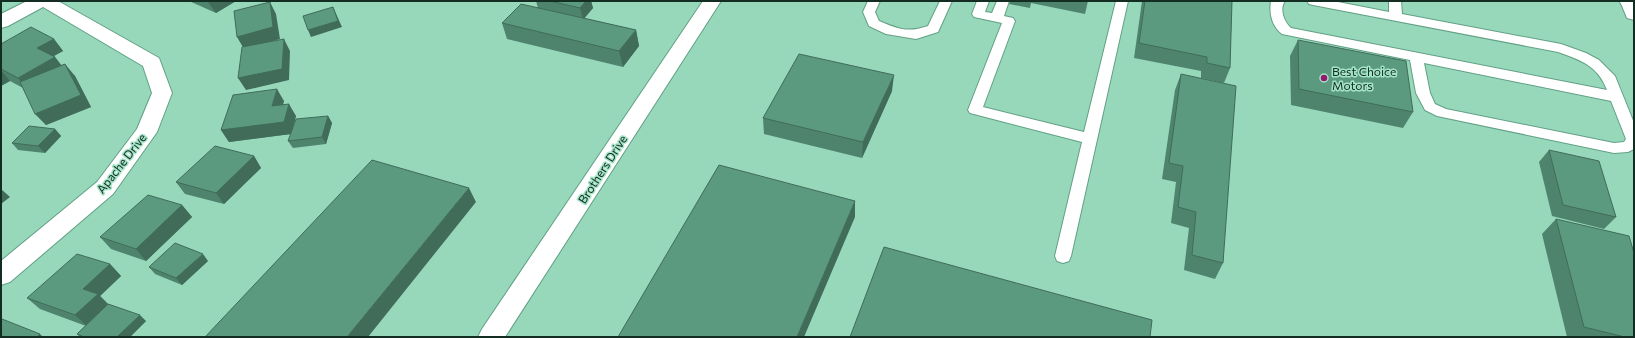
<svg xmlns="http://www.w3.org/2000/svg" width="1635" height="338" viewBox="0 0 1635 338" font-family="Commissioner,sans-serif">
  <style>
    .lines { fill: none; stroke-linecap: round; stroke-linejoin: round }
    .lane-casing { stroke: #61a085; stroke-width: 2 }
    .street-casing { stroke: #61a085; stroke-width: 2 }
    .primary-casing { stroke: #61a085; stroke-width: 2 }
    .lane { fill: #fff; fill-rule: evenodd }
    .street { fill: #fff; fill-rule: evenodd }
    .primary { fill: #fff; fill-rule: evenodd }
    .wall { fill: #4e846d }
    .shaded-wall { fill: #406c59 }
    .building { fill: #5b9a7f; stroke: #406c59 }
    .poi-dot { fill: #971870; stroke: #a4e4c7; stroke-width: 1.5 }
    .labels { text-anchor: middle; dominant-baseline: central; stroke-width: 3; stroke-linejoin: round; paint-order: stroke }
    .poi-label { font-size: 12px; fill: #132d23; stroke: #a4e4c7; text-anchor: start }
    .street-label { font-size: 12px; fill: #132d23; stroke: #a4e4c7 }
  </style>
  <rect width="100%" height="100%" fill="#97d7ba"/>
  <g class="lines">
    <g class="lane-casing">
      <path id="lane" d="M868 1H880L875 12 879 21C898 29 908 33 928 26L940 1H952L938 32 916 39 886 34 869 26 863 12Z
        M977 1H989L985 12 992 13 997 1H1009L1004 16 1013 18 1015 21 983 107 1084 132 1116 1H1128L1071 256 1069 261 1063 263 1057 261 1055 256 1082 142 970 113 968 110 1002 23 974 17 972 14Z
        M1271 1H1285C1279 9 1284 22 1291 28L1607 90C1598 66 1581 60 1558 52L1313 5 1309 4 1307 1H1333L1389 12V1H1401L1402 14 1561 44 1586 53 1599 60 1615 76 1634 123V149L1628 152 1614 153 1437 116 1425 110 1416 93 1410 60 1282 34C1272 26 1269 14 1271 1ZM1424 63 1611 101 1626 139 1624 142 1614 143 1446 109 1435 104 1430 93Z"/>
    </g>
    <g class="street-casing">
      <path id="street" d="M27 1H58L159 58 172 93 157 132 113 194 10 282 1 285V261L97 182 137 129 152 93 143 66 43 7 8 26 1 28V14Z
        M703 1H721L505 337H478L482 329Z
        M1620 1H1634V20L1627 18Z"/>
    </g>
    <g class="primary-casing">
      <path id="primary" d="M1619 1H1634V8L1622 5Z"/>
    </g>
    <use href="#lane" class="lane"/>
    <use href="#street" class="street"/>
    <use href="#primary" class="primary"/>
  </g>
  <path class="wall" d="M189 1H236L216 13Z
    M536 1H591L593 8 584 18 636 30 639 46 623 67 507 39 502 23 538 8Z
    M1010 1H1088L1085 14 1031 3 1030 8 1009 4Z
    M1142 1H1232L1230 68 1224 83 1201 78V71L1134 58Z
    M54 39 63 51 53 56 55 57 62 66 75 76 91 107 46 125 23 88 10 81 1 86V44Z
    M1298 40 1413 112 1403 128 1291 105 1290 56Z
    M1181 74 1223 263 1215 279 1184 270 1189 228 1171 223 1176 182 1162 179 1175 90Z
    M892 91 862 158 764 134 763 118Z
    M284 101 283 104 296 116 293 128 328 116 332 123 326 144 293 148 288 141 291 134 229 142 221 130Z
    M55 129 61 136 45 153 18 150 12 143Z
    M1549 150 1616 217 1604 229 1552 216 1539 162Z
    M254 156 261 168 224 204 185 194 176 182Z
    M182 205 192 217 146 261 111 249 100 237Z
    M1556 219 1634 337H1567L1542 234Z
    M208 261 182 285 155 274 149 267Z
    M110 264 121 276 100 296 108 304 146 321 130 337H80L77 334 86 326 40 309 27 298Z"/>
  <path class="shaded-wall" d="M209 1H236L216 13 208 2Z
    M585 1H591L593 8 583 20 580 8Z
    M270 2 276 14 280 39 244 49 237 37Z
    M333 7 342 27 311 37 308 30Z
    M636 30 639 46 623 67 619 51Z
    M54 39 63 51 47 60 37 48Z
    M284 39 290 51 289 80 246 90 238 78Z
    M55 57 64 69 28 90 18 78Z
    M65 64 75 76 91 107 46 125 35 114Z
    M1 70 10 81 1 86Z
    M894 75 892 91 862 158 863 142Z
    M277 89 284 101 279 118 272 106Z
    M289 104 296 116 291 134 229 142 221 130Z
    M328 116 332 123 326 144 322 137Z
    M55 129 61 136 45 153 38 146Z
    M254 156 261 168 224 204 216 193Z
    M469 188 476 202 368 337H347Z
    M1 189 10 197 1 204Z
    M855 201V217L804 337H797Z
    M182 205 192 217 146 261 136 249Z
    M203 254 208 261 182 285 176 278Z
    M110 264 121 276 100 296 109 305 87 326 75 315 83 289Z
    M140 315 146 321 130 337H117Z
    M40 334 43 337H37Z"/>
  <path class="building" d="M550 1H586L580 8Z
    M1145 1H1232L1230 68 1207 63V57L1139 43Z
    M270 2 273 27 237 37 234 11Z
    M521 4 636 30 619 51 502 23Z
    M333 7 338 21 308 30 303 16Z
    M31 27 54 39 37 48 55 57 18 78 1 69V44Z
    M284 39 282 69 238 78 242 47Z
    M1298 40 1406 61 1413 112 1299 89Z
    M799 54 894 75 863 142 763 118Z
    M65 64 81 95 35 114 20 82Z
    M1181 74 1236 86 1223 263 1192 255 1196 212 1178 207 1183 166 1169 163Z
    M277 89 272 106 289 104 284 122 221 130 233 95Z
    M328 116 322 137 288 141 296 119Z
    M29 126 55 129 38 146 12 143Z
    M215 146 254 156 216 193 176 182Z
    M1549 150 1599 161 1616 217 1563 205Z
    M372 160 469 188 347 337H205Z
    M719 165 855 201 797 337H618Z
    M148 195 182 205 136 249 100 237Z
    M1556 219 1629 236 1634 253V337H1625L1584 327Z
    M175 243 203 254 176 278 149 267Z
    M884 247 1152 320 1150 337H850Z
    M77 254 110 264 83 289 98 294 75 315 27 298Z
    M108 304 140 315 117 337H84L77 334Z
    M2 319 40 334 37 337H1V320Z"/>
  <circle class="poi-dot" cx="1324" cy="78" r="4"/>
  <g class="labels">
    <g class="poi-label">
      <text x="1332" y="71">Best Choice<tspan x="1332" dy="14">Motors</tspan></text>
    </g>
    <g class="street-label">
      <text transform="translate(121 163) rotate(-52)">Apache Drive</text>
      <text transform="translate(602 169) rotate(-57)">Brothers Drive</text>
    </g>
  </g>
  <rect width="1635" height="338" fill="none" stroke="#132d23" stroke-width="4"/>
</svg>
